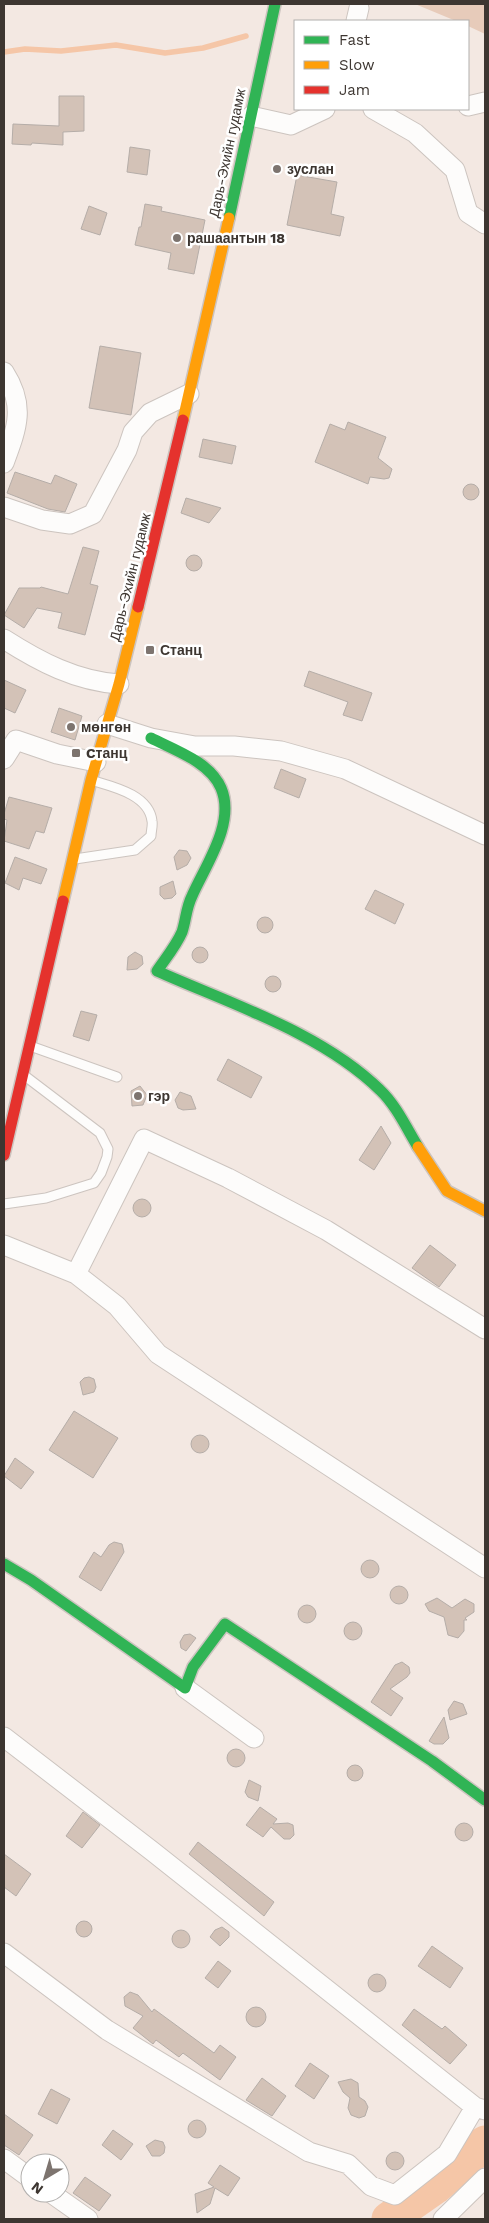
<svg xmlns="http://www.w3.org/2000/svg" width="489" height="2223" viewBox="0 0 489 2223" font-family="'Work Sans',sans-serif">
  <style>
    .green { fill: #e7cbba }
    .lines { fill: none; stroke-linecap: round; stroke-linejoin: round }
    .stream { stroke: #f5c6a7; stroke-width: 5.5 }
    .river { stroke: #f5c6a7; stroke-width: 35 }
    .building { fill: #d3c2b7; stroke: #b5ada8 }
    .lane-casing { stroke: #ccc4bf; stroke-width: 11 }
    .street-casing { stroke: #ccc4bf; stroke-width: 21 }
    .fast-casing { stroke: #ccc4bf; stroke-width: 14 }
    .slow-casing { stroke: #ccc4bf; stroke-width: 14 }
    .jam-casing { stroke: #ccc4bf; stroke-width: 14 }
    .lane { stroke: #fdfcfb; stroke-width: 9 }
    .street { stroke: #fdfcfb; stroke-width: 19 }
    .fast { stroke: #30b455; stroke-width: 11 }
    .slow { stroke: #ff9f0a; stroke-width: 11 }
    .jam { stroke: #e5322d; stroke-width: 11 }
    .poi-dot { fill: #7d746f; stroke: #fff; stroke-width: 2 }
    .labels { text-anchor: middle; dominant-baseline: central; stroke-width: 5; stroke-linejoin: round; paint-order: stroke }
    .street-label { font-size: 14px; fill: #3d3631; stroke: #fff }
    .poi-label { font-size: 14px; font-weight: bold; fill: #3d3631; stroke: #fff; text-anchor: start }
  </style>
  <rect width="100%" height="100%" fill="#f3e8e2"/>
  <path class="green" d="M415 4H485V34L468 26V21H456Z"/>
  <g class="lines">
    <path class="stream" d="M4 52 25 49 61 51 116 45 165 53 203 48 246 36"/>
    <path class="river" d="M389 2219 435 2187 485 2143"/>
  </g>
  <path class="building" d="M59 96H84V131L63 132V145L32 143 31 145 12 144 13 124 59 126Z
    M130 147 150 150 147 175 127 172Z
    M297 175 337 182 331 214 344 217 340 236 287 225Z
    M145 204 162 207 161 211 205 220 194 274 168 269 171 253 135 245 139 227H141Z
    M89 206 107 213 100 235 81 229Z
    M100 346 141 353 131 415 89 408Z
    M348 422 386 437 378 458 392 469 389 478 384 479 370 477 368 484 315 462 330 424 345 430Z
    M203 439 236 446 232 464 199 457Z
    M15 472 51 484 55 475 77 484 65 512 48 509 7 493Z
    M463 492a8 8 0 1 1 16 0a8 8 0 1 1-16 0Z
    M186 498 221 508 209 523 181 513Z
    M83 547 99 551 90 584 98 586 85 635 58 628 62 613 37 608 24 628 4 615 19 588H40L41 587 68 594Z
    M186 563a8 8 0 1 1 16 0a8 8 0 1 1-16 0Z
    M309 671 372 693 362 721 343 715 348 702 304 686Z
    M4 680 26 690 15 713 4 708Z
    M59 708 82 716 75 740 51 732Z
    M281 769 306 779 299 798 274 788Z
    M9 797 52 808 44 833 36 831 29 849 4 841 7 820 4 819V814Z
    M179 850 187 851 191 858 187 865 177 870 174 857Z
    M15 857 47 869 41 884 23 878 19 890 5 883Z
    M173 881 176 894 172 898 164 899 160 895V887Z
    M375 890 404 904 395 924 365 909Z
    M257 925a8 8 0 1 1 16 0a8 8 0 1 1-16 0Z
    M192 955a8 8 0 1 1 16 0a8 8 0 1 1-16 0Z
    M135 952 142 956 143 964 137 969 127 970 128 957Z
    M265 984a8 8 0 1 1 16 0a8 8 0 1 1-16 0Z
    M81 1011 97 1015 89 1041 73 1036Z
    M228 1059 262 1077 251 1098 217 1080Z
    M140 1086 147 1095 143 1105 132 1106 131 1091Z
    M180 1092 191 1096 196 1109 183 1110 178 1108 175 1100Z
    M381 1126 391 1143 374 1170 359 1160Z
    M133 1208a9 9 0 1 1 18 0a9 9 0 1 1-18 0Z
    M430 1245 456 1265 439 1287 412 1268Z
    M89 1377 94 1379 96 1387 94 1392 83 1395 80 1382 84 1378Z
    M74 1411 118 1438 93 1478 49 1450Z
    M191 1444a9 9 0 1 1 18 0a9 9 0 1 1-18 0Z
    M15 1458 34 1472 21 1489 4 1476Z
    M114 1542 122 1544 124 1552 101 1591 79 1577 94 1552 101 1557 109 1545Z
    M361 1569a9 9 0 1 1 18 0a9 9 0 1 1-18 0Z
    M390 1595a9 9 0 1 1 18 0a9 9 0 1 1-18 0Z
    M437 1598 452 1608 465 1599 474 1604V1612L465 1618 467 1620H464V1631L458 1638 448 1635 444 1617 429 1611 425 1604Z
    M298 1614a9 9 0 1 1 18 0a9 9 0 1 1-18 0Z
    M344 1631a9 9 0 1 1 18 0a9 9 0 1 1-18 0Z
    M190 1634 196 1638 186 1651 181 1648 180 1642 184 1635Z
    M402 1662 409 1667 410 1673 407 1677 390 1689 403 1698 391 1716 371 1702 395 1665Z
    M454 1701 463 1704 467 1714 450 1720 448 1710Z
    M444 1717 449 1738 443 1744H434L429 1741Z
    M227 1758a9 9 0 1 1 18 0a9 9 0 1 1-18 0Z
    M347 1773a8 8 0 1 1 16 0a8 8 0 1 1-16 0Z
    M249 1780 261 1786 258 1801 248 1797 245 1792Z
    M260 1807 277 1819 273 1824 288 1823 293 1825 294 1835 290 1839H284L271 1827 263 1837 246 1825Z
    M83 1812 100 1825 82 1848 66 1836Z
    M455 1832a9 9 0 1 1 18 0a9 9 0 1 1-18 0Z
    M198 1842 274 1902 264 1916 189 1854Z
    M4 1854 31 1874 16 1896 4 1887Z
    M76 1929a8 8 0 1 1 16 0a8 8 0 1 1-16 0Z
    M222 1927 229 1932V1937L220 1946 210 1937 215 1930Z
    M172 1939a9 9 0 1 1 18 0a9 9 0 1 1-18 0Z
    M432 1946 463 1968 450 1988 418 1966Z
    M218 1961 231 1971 218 1988 205 1978Z
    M368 1983a9 9 0 1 1 18 0a9 9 0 1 1-18 0Z
    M130 1992 138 1995 152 2012 154 2009 214 2053 220 2045 236 2057 220 2080 183 2053 179 2057 156 2040 153 2044 133 2028 143 2016 125 2006 124 1997Z
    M246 2017a10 10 0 1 1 20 0a10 10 0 1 1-20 0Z
    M414 2009 442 2029 445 2026 467 2045 450 2064 402 2025Z
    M310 2063 329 2076 314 2099 295 2086Z
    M262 2078 286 2096 272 2116 246 2100Z
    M351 2079 358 2083 359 2097 365 2101 368 2107 365 2116 359 2118 351 2115 348 2108 350 2098 343 2092 338 2082Z
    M51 2089 70 2099 57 2124 38 2114Z
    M4 2114 33 2135 19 2155 4 2145Z
    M188 2129a9 9 0 1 1 18 0a9 9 0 1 1-18 0Z
    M113 2130 133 2144 121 2160 102 2145Z
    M155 2140 163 2142 165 2147 164 2153 160 2156H152L146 2146Z
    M386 2161a9 9 0 1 1 18 0a9 9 0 1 1-18 0Z
    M220 2165 240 2178 228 2196 215 2188 210 2204 197 2213 195 2194 214 2187 208 2183Z
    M85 2177 111 2195 99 2211 73 2193Z"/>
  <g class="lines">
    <g class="lane-casing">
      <path id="lane" d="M75 859 135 850 151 836C151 831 153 825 152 821 149 795 114 787 94 781
        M33 1047 117 1077
        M4 1204 46 1198 94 1183 101 1173 107 1157 108 1149 100 1133 25 1076"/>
    </g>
    <g class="street-casing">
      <path id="street" d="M356 21 359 8
        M468 106 485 102
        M373 109 415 133 455 170 468 213 485 224
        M251 116 291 125 325 109
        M4 372C26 406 17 428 4 463
        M4 507 42 520 70 524 93 514 127 450 133 432 150 413 189 394
        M4 639C40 662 76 681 119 684
        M107 724 151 738 195 746H234L281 751 345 769 485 835
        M4 759 16 740 57 754 96 762
        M4 1245 76 1274 117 1306 158 1354 485 1568
        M76 1274 144 1139 228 1178 326 1230 485 1329
        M185 1688 254 1738
        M4 1737 152 1851 475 2107 485 2110
        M4 1953 107 2030 309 2152 348 2164 371 2186 395 2195 447 2154 475 2107
        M4 2159 30 2178
        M51 2193 88 2219
        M443 2219 485 2178"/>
    </g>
    <g class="fast-casing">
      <path id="fast" d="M229 218 275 4
        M151 738C175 750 210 762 221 788 236 823 205 866 192 896 186 908 186 920 182 932 176 946 165 959 157 971 231 1004 322 1033 380 1090 396 1105 407 1129 418 1147
        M4 1564 31 1580 185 1688 193 1667 225 1624 432 1761 485 1800"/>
    </g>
    <g class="slow-casing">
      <path id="slow" d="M183 420 229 218
        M63 901 91 780 119 684 138 607
        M418 1147 447 1191 485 1211"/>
    </g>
    <g class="jam-casing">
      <path id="jam" d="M138 607 183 420
        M4 1155 63 901"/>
    </g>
    <use href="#lane" class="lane"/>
    <use href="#street" class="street"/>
    <use href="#fast" class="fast"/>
    <use href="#slow" class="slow"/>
    <use href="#jam" class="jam"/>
  </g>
  <g class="poi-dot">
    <circle cx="277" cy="169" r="5"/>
    <circle cx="177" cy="238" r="5"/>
    <rect x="145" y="645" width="10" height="10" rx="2.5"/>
    <circle cx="71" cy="727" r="5"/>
    <rect x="71" y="748" width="10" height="10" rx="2.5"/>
    <circle cx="138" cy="1096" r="5"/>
  </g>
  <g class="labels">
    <g class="street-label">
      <text transform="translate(227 153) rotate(-78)">Дарь-Эхийн гудамж</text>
      <text transform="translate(130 577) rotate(-76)">Дарь-Эхийн гудамж</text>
    </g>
    <g class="poi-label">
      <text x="287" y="169">зуслан</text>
      <text x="187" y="238">рашаантын 18</text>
      <text x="160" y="650">Станц</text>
      <text x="81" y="727">мөнгөн</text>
      <text x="86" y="753">Cтанц</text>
      <text x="148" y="1096">гэр</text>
    </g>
  </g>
  <rect width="489" height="2223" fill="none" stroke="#3d3631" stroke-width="10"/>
  <rect x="294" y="20" width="175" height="90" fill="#ffffff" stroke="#b1afad"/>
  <rect x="304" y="36" width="25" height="8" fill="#30b455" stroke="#b1afad"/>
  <text x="339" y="45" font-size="15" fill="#3d3631">Fast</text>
  <rect x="304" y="61" width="25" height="8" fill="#ff9f0a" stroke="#b1afad"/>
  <text x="339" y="70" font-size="15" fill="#3d3631">Slow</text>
  <rect x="304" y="86" width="25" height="8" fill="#e5322d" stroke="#b1afad"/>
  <text x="339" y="95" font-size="15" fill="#3d3631">Jam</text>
  <g transform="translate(45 2178) rotate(218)"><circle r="24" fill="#ffffff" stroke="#b1afad"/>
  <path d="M0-4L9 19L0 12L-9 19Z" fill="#7d746f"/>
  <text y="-8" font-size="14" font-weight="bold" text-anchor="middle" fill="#3d3631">N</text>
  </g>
</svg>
